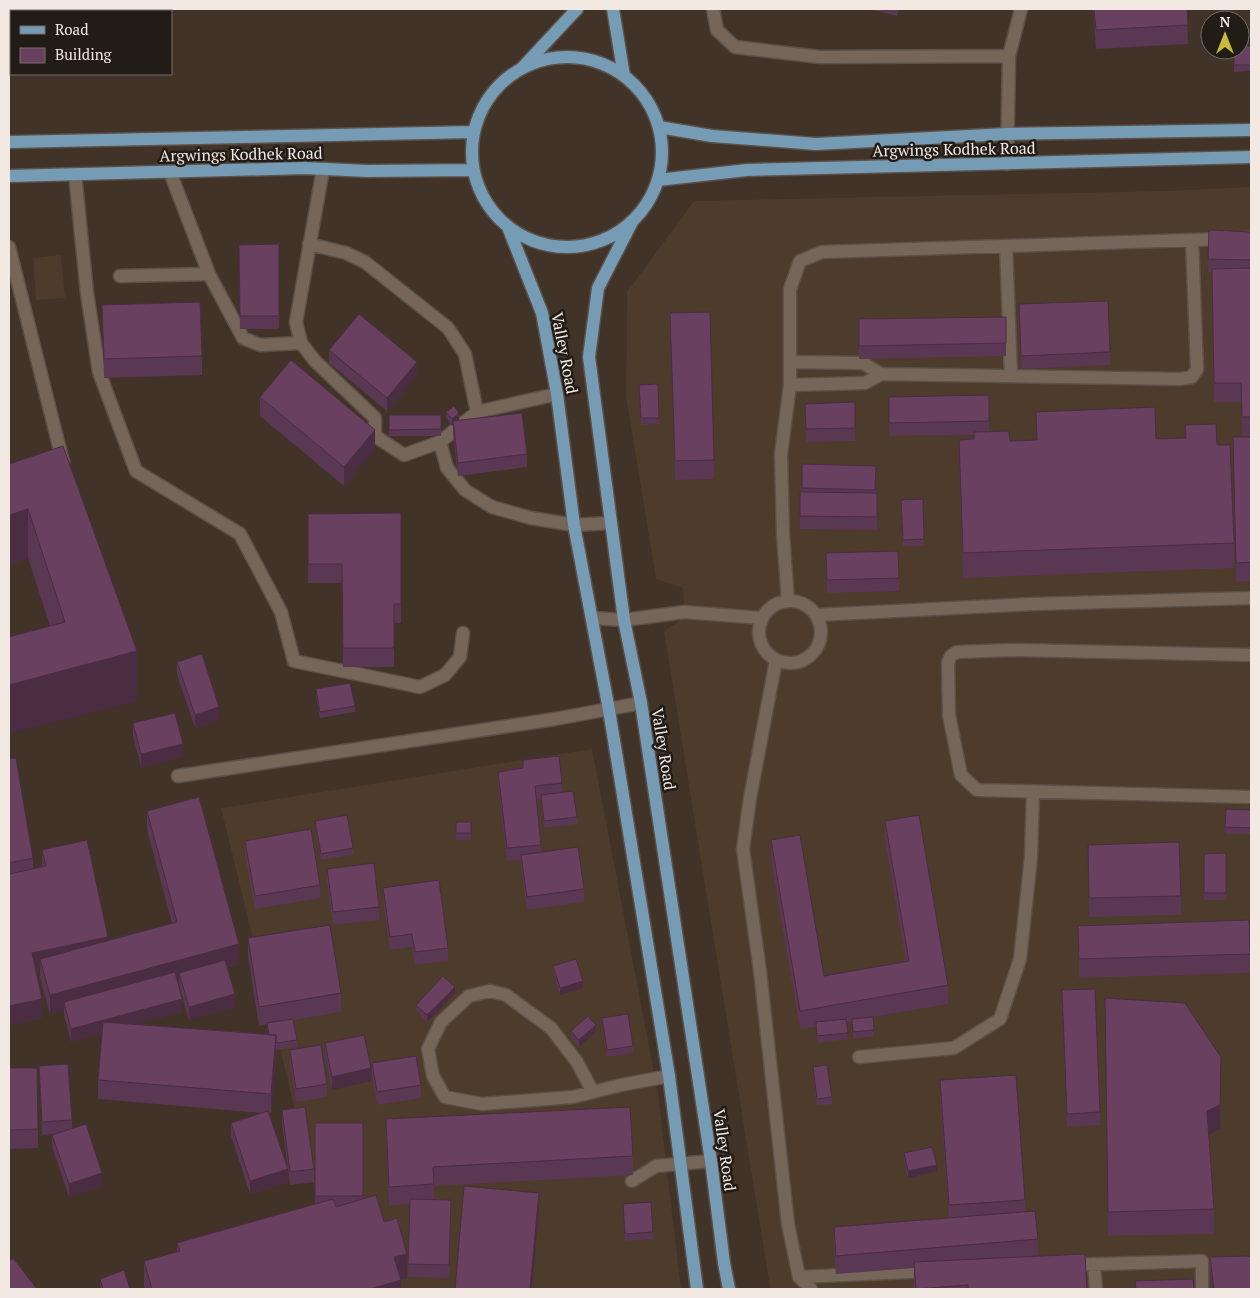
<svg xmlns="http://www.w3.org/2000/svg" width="1260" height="1298" viewBox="0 0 1260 1298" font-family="'PT Serif',serif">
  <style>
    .built { fill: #4d3b2c }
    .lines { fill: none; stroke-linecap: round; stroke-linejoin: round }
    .minor-casing { stroke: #5c5047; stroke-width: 15 }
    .major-casing { stroke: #5c5047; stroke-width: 15 }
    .minor { stroke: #76665a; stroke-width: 12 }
    .major { stroke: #769bb5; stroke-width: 12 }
    .wall { fill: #5a3752 }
    .shaded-wall { fill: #4a2d42 }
    .building { fill: #69405f; stroke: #4a2d42 }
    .labels { text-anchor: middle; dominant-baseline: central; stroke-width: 5; stroke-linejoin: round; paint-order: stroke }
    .street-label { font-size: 16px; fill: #f2e9e2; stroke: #221c17 }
  </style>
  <rect width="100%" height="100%" fill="#413328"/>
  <path class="built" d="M1251 187V1289H773L770 1287 664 631 685 617 683 588 656 579 626 396 627 292 694 201 1165 191Z
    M61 255 65 298 36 300 33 258Z
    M592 749 658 1093 681 1289H339L221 808Z"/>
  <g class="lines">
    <g class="minor-casing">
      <path id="minor" d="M713 9 717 30 735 47 820 57 1009 56
        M1007 164 1009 56 1021 9
        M323 169 296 322 301 343 315 361 375 418V436L404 455 440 442 477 412 557 394
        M170 172 209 274 243 338 260 345 301 343
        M75 174 87 293 99 372 136 471 240 534 281 612 294 661 420 687 445 675 460 657 463 633
        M309 244 346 253 365 262 448 328 465 354 477 412
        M1006 246 1011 376
        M9 247 63 462
        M120 276 209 274
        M791 362 863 363 881 374
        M790 385 865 383 881 374 1180 379 1192 377 1197 369 1192 240
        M440 442 447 468 465 490 492 507 531 518 574 525 610 523
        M788 601 783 534 781 454 790 385V289L800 261 822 252 1251 238
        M759 632a31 31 0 1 1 62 0a31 31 0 1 1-62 0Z
        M817 615 1033 604 1251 598
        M593 618 624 620 684 612 761 618
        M1251 655 1011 650 957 652 951 656 948 662 949 715 961 775 977 790 1251 797
        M776 660 750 798 743 849 760 971 788 1224 799 1277 811 1289
        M178 776 555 719 641 703
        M859 1057 954 1048 1000 1019 1020 959 1031 857 1033 792
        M593 1092 577 1062 551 1028 506 995 490 991 469 996 441 1022 428 1049 433 1076 445 1097 482 1104 573 1097 621 1085 669 1076
        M632 1181 656 1166 711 1161
        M1094 1264 1096 1289
        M1069 1265 1202 1261V1289
        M799 1277 931 1271"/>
    </g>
    <g class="major-casing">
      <path id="major" d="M613 9 624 76
        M472 152a95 95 0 1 1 190 0a95 95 0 1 1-190 0Z
        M522 68 577 9
        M659 127 712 136 816 144 1007 134 1251 130
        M9 142 473 132
        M9 176 305 168 367 171 473 170
        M658 180 747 170 1251 157
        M632 222 598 288 589 357 624 620 641 703 711 1161 724 1263 729 1289
        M508 227 542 313 557 394 574 525 609 710 669 1076 697 1289"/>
    </g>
    <use href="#minor" class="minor"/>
    <use href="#major" class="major"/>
  </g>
  <path class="wall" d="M870 9H899L897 16Z
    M1093 9H1187L1188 44 1096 49Z
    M1251 46V71L1234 72V50Z
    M1251 232V436H1242L1241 402H1214L1212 272H1208V259Z
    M279 244V329H240L239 245Z
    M1019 304 1110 352V365L1021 369Z
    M102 305 202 356V375L104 378Z
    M670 313 714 460V479L675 480Z
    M1006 317V356L859 359V319Z
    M329 350 417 375 387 411 329 363Z
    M658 384 659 424 641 425 639 385Z
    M989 395V432L1010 441 1036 440V412L1156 439 1185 438V425L1217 445 1234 543V568L963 578 959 464V440L974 439V435L889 436V397Z
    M260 397 375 449 344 486 260 416Z
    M855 402V441L806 442 805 404Z
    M446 412 459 420 458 421 527 454V467L458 476 453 434V425L452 426 446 418Z
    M389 415H441V436H389Z
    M1233 437H1251V581L1236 582Z
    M9 464 137 701 50 626 28 558 9 565Z
    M802 464 876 466V493H877V530L800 529V492H802Z
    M923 499 924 546H903L901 507Z
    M308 514 401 604V623H394V667H343L342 583H308Z
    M826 553 899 578V591L827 593Z
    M177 662 219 720 195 728 177 675Z
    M316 689 355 706V712L320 718 316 696Z
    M133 723 183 757 141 767 133 736Z
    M9 759 33 858V869L42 867V850L108 940 172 923 147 830V811L239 963 227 967 235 1007 189 1020 179 986V979L177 980 182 1012 136 1024 268 1034 267 1024 259 1026 248 957V938L341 993V1012L293 1020 297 1040V1047L276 1050 271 1113H269L288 1182 250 1194 231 1136V1123L263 1113 98 1099V1080L102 1033 71 1042 64 1015V1010L50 1014 40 978V970L36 971 42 1018 9 1025Z
    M523 760 562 783V793L577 817V824L544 828 541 799H536L541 845V853L584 889V902L527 910 521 868V860L507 861 498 784V772L523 768Z
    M1226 809 1251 810V834H1225Z
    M315 821 353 848V855L321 860 315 828Z
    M885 821 948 985V1004L873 1017 874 1036 853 1039 852 1021 847 1022 848 1039 817 1043 816 1027 800 1029 771 859V840L824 976 906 962 885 840Z
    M456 822H471V840H456Z
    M245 841 320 885V898L255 909 245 854Z
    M1088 845 1181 896V915L1089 917Z
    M1226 853V900H1204V854Z
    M327 869 379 907V920L333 925 327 882Z
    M383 888 448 948V961L415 965 412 947 390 950 383 901Z
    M1078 926 1250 954V973L1079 978Z
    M553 966 583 988 560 995 553 973Z
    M1062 990 1100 1112V1125L1067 1127Z
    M455 993 427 1022 416 1011V1005Z
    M1105 998 1221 1082 1220 1129 1209 1134 1214 1209V1234L1108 1236Z
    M602 1018 633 1046V1053L607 1057 602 1025Z
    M571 1031H596L579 1047 571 1038Z
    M325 1043 371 1081 332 1090 325 1056Z
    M290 1050 327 1084V1097L296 1102 290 1063Z
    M372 1063 421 1085V1098L377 1105 372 1076Z
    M39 1066 72 1120V1128L102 1186 69 1197 52 1147V1135L55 1134 42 1135Z
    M813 1067 832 1097V1104L817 1106 813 1074Z
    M9 1068 38 1129V1148L9 1149Z
    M940 1080 1025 1200V1212L1038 1239V1256L1087 1289H914V1268L836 1274 834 1246V1227L949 1218 940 1099Z
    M282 1110 314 1169V1182L290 1185 282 1123Z
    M386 1119 633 1156V1175L434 1186V1200H451L449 1278 408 1277 409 1204 389 1206 386 1138Z
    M315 1123H363V1199L384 1222 407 1278 401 1280V1289H145L144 1286V1261L177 1252V1243L315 1204Z
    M904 1153 937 1171 908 1178 904 1160Z
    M623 1204 653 1232V1239L625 1241Z
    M1210 1257 1251 1289H1213L1210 1270Z
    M100 1279 130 1289H101L100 1285Z"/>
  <path class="shaded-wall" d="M417 362V375L387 411V398Z
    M459 413V420L453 425V421V425L452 426V419Z
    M375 430V449L344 486V467Z
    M28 509V558L9 565V515Z
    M137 651V701L9 734V685Z
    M219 707V720L195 728V715Z
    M183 744V757L141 767V754Z
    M108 937V956L40 959V970L32 972V953Z
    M239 944V963L181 979 179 973V979L66 1010 64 1002V1010L50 1014V995Z
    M583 981V988L560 995V988Z
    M455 987V993L427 1022V1015Z
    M235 994V1007L189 1020V1007Z
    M42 999V1018L9 1025V1006Z
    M182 999V1012L71 1042V1029Z
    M596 1025V1031L579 1047V1040Z
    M276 1035V1054L271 1113V1094Z
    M1221 1057 1220 1129 1207 1135V1111Z
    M371 1068V1081L332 1090V1077Z
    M937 1165V1171L908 1178V1171Z
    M288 1169V1182L250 1194V1181Z
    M102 1173V1186L69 1197V1184Z
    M539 1193V1212L532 1289H530Z
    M407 1254V1278L394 1282V1257Z
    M401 1280V1289H370Z"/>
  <path class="building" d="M1094 9H1187L1188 25 1096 30Z
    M1240 46H1251V65H1234V50H1240Z
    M1209 230 1251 232V260L1208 259Z
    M279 244V316H240L239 245Z
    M1251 268V417H1242L1241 383H1214L1212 269Z
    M1108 301 1110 352 1021 356 1019 304Z
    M200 302 202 356 104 359 102 305Z
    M710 312 714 460 675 461 670 313Z
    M359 314 417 362 387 398 329 350Z
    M1006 317V343L859 346V319Z
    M291 360 375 430 344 467 260 397Z
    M658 384 659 418H641L639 385Z
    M989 395V421L889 423V397Z
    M855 402V428L806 429 805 404Z
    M454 406 459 413 452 419 446 412Z
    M1155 407 1156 439 1186 438 1185 425 1216 424 1217 445H1230L1234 543 963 553 959 440 974 439V432L1009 431 1010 441 1037 440 1036 412Z
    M522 413 527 454 458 463 453 421Z
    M389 415H441V429L389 430Z
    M1233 437H1251V562L1236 563Z
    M63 446 137 651 9 685V637L65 622 28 509 9 515V464Z
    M802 464 876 466 875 490 802 488Z
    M800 492 877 493V517L800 516Z
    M923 499 924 539 903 540 901 500Z
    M401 513V604H394V648H343L342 564H308V514Z
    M898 551 899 578 827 580 826 553Z
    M202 654 219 707 195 715 177 662Z
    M350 683 355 706 320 712 316 689Z
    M175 713 183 744 141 754 133 723Z
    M559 756 562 783 535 786 541 845 507 848 498 772 523 768V760Z
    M16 758 33 858 9 863V759Z
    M573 791 577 817 544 821 541 795Z
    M199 797 239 944 50 995 40 959 177 922 147 811Z
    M1226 809 1251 810V828L1225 827Z
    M347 815 353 848 321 854 315 821Z
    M919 815 948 985 800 1011 771 840 800 835 824 976 909 961 885 821Z
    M456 822H471V833H456Z
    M311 829 320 885 255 896 245 841Z
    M87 840 108 937 32 953 42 999 9 1006V874L46 866 42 850Z
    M1179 842 1181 896 1089 898 1088 845Z
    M578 847 584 889 527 897 521 855Z
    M1226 853V893H1204V854Z
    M374 863 379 907 333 912 327 869Z
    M439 880 448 948 415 952 412 934 390 937 383 888Z
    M1249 920 1250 954 1079 959 1078 926Z
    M330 925 341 993 259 1007 248 938Z
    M576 959 583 981 560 988 553 966Z
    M225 960 235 994 189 1007 179 973Z
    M175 972 182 999 71 1029 64 1002Z
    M443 976 455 987 427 1015 416 1005Z
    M1095 989 1100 1112 1067 1114 1062 990Z
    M1105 998 1185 1003 1221 1057 1220 1105 1207 1111 1214 1209 1108 1212Z
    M628 1014 633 1046 607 1050 602 1018Z
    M588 1016 596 1025 579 1040 571 1031Z
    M873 1017 874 1030 853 1032 852 1019Z
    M293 1019 297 1040 276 1043V1035H269L267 1023Z
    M846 1019 848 1033 817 1036 816 1022Z
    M103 1022 276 1035 271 1094 98 1080Z
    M364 1035 371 1068 332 1077 325 1043Z
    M321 1045 327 1084 296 1089 290 1050Z
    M416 1056 421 1085 377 1092 372 1063Z
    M68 1064 72 1120 42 1122 39 1066Z
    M827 1065 832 1097 817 1099 813 1067Z
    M9 1068H37L38 1129 9 1130Z
    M1016 1075 1025 1200 949 1205 940 1080Z
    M305 1107 314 1169 290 1172 282 1110Z
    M630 1107 633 1156 433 1167 434 1184 389 1187 386 1119Z
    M268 1111 288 1169 250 1181 231 1123Z
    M315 1123H363V1196H315Z
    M86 1124 102 1173 69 1184 52 1135Z
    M932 1147 937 1165 908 1171 904 1153Z
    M464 1186 539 1193 530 1289H455Z
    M376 1195 384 1222 397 1218 407 1254 394 1257 401 1280 370 1289H152L144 1261 180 1251 177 1243 333 1199 336 1207Z
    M410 1199 451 1200 449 1265 408 1264Z
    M651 1202 653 1232 625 1234 623 1204Z
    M1035 1211 1038 1239 836 1256 834 1227Z
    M1085 1254 1087 1289H968V1285L916 1289 914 1262Z
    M1251 1256V1289H1214L1210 1257Z
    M13 1258 37 1289H9V1262Z
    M124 1270 130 1289H103L100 1279Z
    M1193 1279 1194 1289H1136L1135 1281Z"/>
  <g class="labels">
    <g class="street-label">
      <text transform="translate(954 149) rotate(-1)">Argwings Kodhek Road</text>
      <text transform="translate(241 154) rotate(-1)">Argwings Kodhek Road</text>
      <text transform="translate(565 353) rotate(79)">Valley Road</text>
      <text transform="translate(664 749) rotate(81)">Valley Road</text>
      <text transform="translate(725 1150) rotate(82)">Valley Road</text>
    </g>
  </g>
  <rect width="1260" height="1298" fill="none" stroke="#f2e9e2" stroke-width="20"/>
  <rect x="10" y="10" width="162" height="65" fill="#221c17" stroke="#756e68"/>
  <rect x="20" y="26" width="25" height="8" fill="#769bb5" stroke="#756e68"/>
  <text x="55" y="35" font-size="15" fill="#f2e9e2">Road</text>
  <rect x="20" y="48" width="25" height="15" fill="#69405f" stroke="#756e68"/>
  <text x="55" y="60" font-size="15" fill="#f2e9e2">Building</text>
  <g transform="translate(1225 35)"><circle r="24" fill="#221c17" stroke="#756e68"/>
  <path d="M0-4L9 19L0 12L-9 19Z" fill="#c6bb3c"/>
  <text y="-8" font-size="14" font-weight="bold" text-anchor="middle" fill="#f2e9e2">N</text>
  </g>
</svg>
